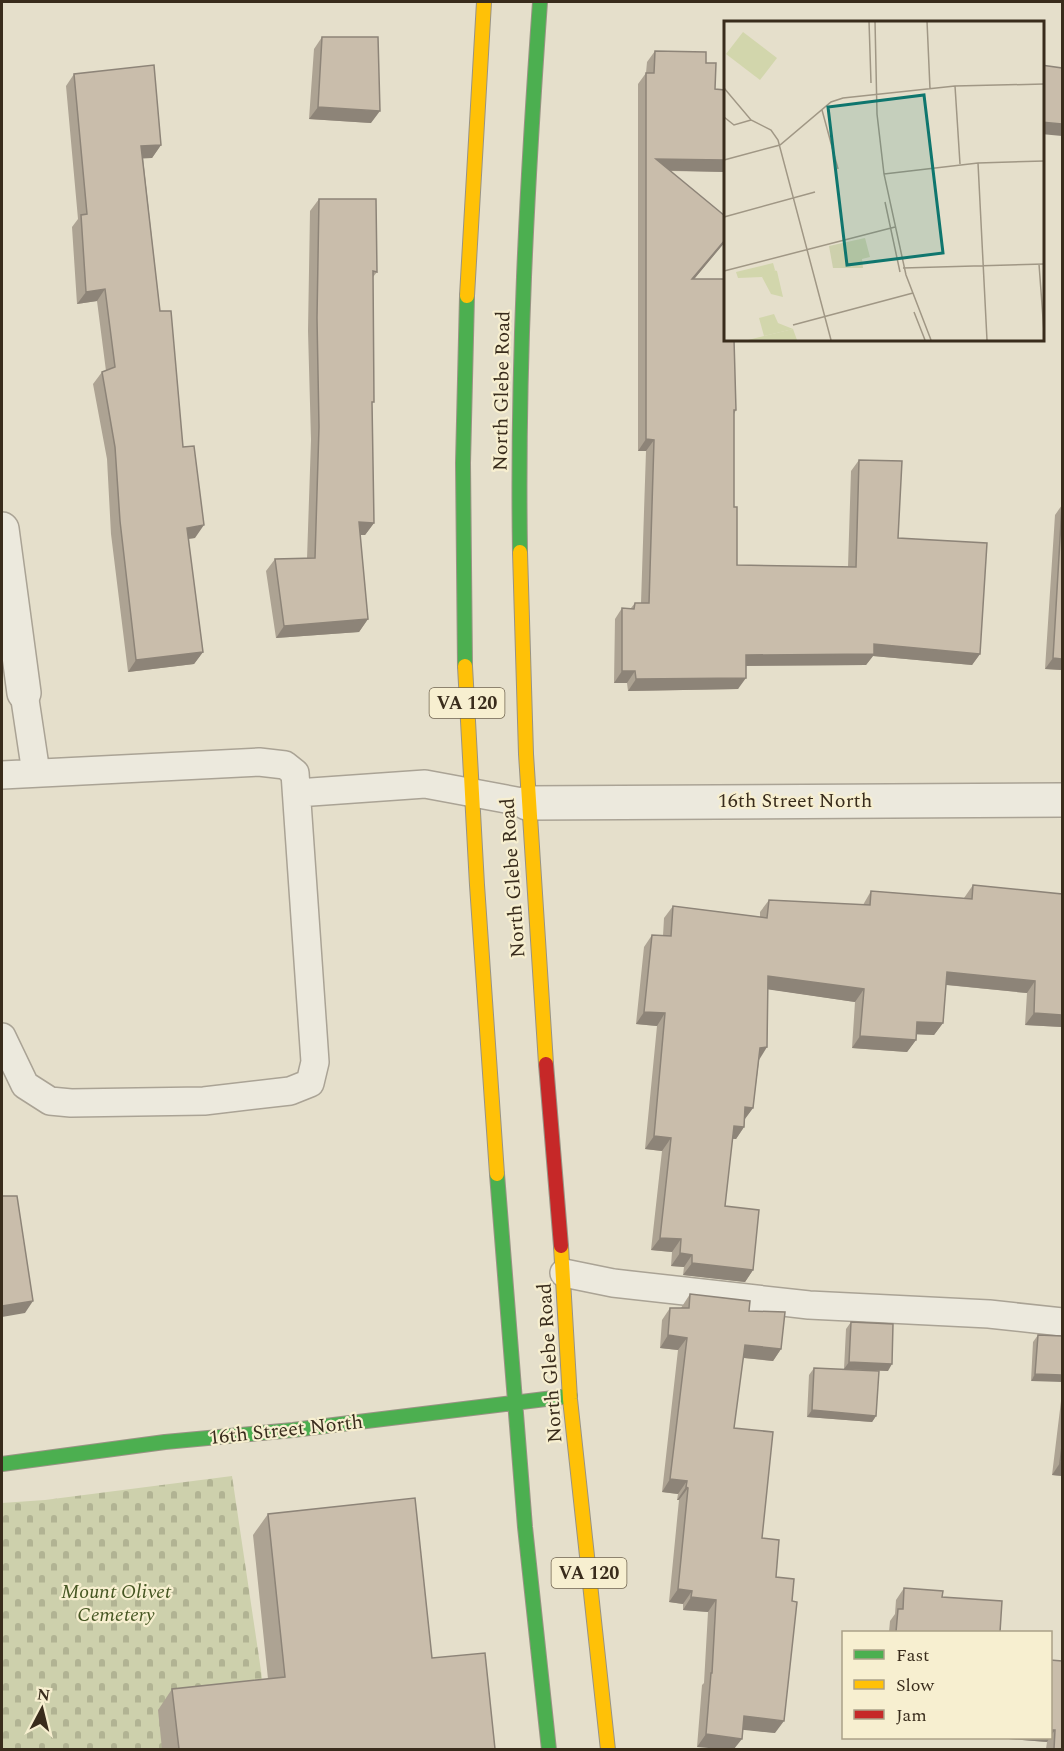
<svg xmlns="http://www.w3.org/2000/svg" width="1064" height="1751" viewBox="0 0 1064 1751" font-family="Spectral,serif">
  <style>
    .cemetery { fill: url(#cemetery-stones) }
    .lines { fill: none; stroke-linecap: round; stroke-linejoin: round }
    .lane-casing { stroke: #aaa395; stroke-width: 30 }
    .street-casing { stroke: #aaa395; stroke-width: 36 }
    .fast-casing { stroke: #999384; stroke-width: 16 }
    .slow-casing { stroke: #999384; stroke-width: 16 }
    .jam-casing { stroke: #999384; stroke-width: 16 }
    .lane { stroke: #ece9dd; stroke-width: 27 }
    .street { stroke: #ece9dd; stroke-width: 33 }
    .fast { stroke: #4caf50; stroke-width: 14 }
    .slow { stroke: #ffc107; stroke-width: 14 }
    .jam { stroke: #c62828; stroke-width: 14 }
    .wall { fill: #ada393 }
    .shaded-wall { fill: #8d8478 }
    .building { fill: #c9bdab; stroke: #8d8478; stroke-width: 1.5 }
    .labels { text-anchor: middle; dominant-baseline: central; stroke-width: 4.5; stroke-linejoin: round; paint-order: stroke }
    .shield { fill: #f7efd0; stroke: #726652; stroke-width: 1.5 }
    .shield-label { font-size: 18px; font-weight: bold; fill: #392c1c }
    .street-label { font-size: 20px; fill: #392c1c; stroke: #f7efd0 }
    .park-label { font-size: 20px; font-style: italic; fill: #455622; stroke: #f7efd0 }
    .inset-road { fill: none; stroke: #a09785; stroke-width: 1.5 }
    .view { fill: #0f766e; fill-opacity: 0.15; stroke: #0f766e; stroke-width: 3 }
    .inset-edge { fill: none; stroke: #392c1c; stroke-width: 3 }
  </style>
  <defs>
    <pattern id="cemetery-stones" width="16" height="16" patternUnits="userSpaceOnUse" patternTransform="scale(1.5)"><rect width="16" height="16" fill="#cdd0ac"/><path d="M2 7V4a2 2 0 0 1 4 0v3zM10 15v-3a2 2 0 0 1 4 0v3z" fill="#b1b393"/></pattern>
  </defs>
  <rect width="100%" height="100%" fill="#e5dfcb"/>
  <path class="cemetery" d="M232 1476 264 1691 170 1749 2 1750V1503L45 1500Z"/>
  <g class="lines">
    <g class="lane-casing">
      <path id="lane" d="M24 693 36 773
        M2 775 259 762 285 765 295 773 315 1062 310 1083 290 1091 204 1101 71 1103 50 1101 25 1085 2 1037
        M297 793 425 784 527 803
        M564 1273 613 1283 809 1305 989 1314 1062 1322"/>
    </g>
    <g class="street-casing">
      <path id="street" d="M2 529 24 693
        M527 803 1062 800"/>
    </g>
    <g class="fast-casing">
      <path id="fast" d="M520 552C517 369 527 185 540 2
        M465 666 463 463 467 296
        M497 1174 525 1527 549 1750
        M2 1464 165 1442 293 1430 570 1396"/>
    </g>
    <g class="slow-casing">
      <path id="slow" d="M467 296 484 2
        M520 552 526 754 546 1064
        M465 666 477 885 497 1174
        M561 1246 570 1399 608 1750"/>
    </g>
    <g class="jam-casing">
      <path id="jam" d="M546 1064 561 1246"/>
    </g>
    <use href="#lane" class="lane"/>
    <use href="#street" class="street"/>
    <use href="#fast" class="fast"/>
    <use href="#slow" class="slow"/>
    <use href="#jam" class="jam"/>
  </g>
  <path class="wall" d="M322 37 371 123 309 119 314 49Z
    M655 51 706 63 715 89 725 90V172L670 171 725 242 694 279 736 410 734 414V507L737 565 848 567 851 471 859 460 898 538 980 654 972 665 873 656 866 665 746 666 738 689 628 691 627 683H614L615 619 622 608H631L635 603H641L646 451H638V84L646 73 647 62Z
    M74 74 161 145 152 158H143L160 311 183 447 195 538 188 539 203 652 194 664 128 672 111 534 107 459 93 384 102 372 106 371 97 301 77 304 72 227 78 219 66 86Z
    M319 199 377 272 373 277 372 405 374 523 365 535H360L368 619 359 632 276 638 266 571 275 559H307L311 440 308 331 310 211Z
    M1062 505V670L1045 669 1055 515Z
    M973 885 1062 894V1027L1025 1025 1027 993 946 985 943 1023 934 1035 916 1034V1040L907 1052 852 1048 855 1002 768 989 753 1108 745 1119 744 1127 736 1139H732L725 1206 753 1270 745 1282 683 1275 684 1267 671 1266 672 1252 651 1250 662 1151 645 1149 657 1026 636 1024 644 947 652 935 663 936 664 918 673 906 760 917V912L769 900 863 905 871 891 964 898Z
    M690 1294 749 1311 781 1349 773 1361 743 1358 734 1428 762 1538 776 1577 775 1733 742 1729 697 1747 702 1685 704 1683 708 1612 683 1610V1604L669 1602 679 1500H677L678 1494 662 1492 678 1350 660 1348 662 1320 670 1308H681Z
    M851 1322 888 1371 844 1369 846 1329Z
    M1038 1335 1062 1336 1031 1381 1033 1342Z
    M814 1368 876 1416 872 1422 807 1417 809 1375Z
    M1062 1393V1476L1052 1475Z
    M268 1514 432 1658 495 1749H162L158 1710 172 1689 268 1679 253 1535Z
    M904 1588 942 1597 1000 1632H889L890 1621 895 1614 896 1600Z
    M1050 1660 1062 1749H1046L1047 1742 983 1737H1050Z"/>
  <path class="shaded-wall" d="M318 107 380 111 371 123 309 119Z
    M1041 122 1062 124V136L1041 134Z
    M161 145 152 158 133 159 141 146Z
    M656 159 725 160V172L648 170Z
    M725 240V242L685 290 692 279Z
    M105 289 97 301 77 304 86 292Z
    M646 439 654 440 646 451H638Z
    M359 522 374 523 365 535H350Z
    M204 525 195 538 178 540 187 528Z
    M368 619 359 632 276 638 284 626Z
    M874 644 980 654 972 665 873 656 866 665 738 666 746 655Z
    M203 652 194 664 128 672 136 660Z
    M1053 658 1062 659V670L1045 669Z
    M622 671H635L627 683H614Z
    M746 678 738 689 628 691 636 679Z
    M947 972 1035 981 1027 993 938 984Z
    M768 976 864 989 855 1002 759 988Z
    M644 1012 665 1013 657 1026 636 1024Z
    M1034 1013 1062 1015V1027L1025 1025Z
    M917 1022 943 1023 934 1035 909 1034Z
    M860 1036 916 1040 907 1052 852 1048Z
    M767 1047 759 1060 760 1048Z
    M745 1107 753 1108 744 1120Z
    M734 1126 744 1127 736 1139 725 1138Z
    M654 1136 671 1138 662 1151 645 1149Z
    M660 1238 681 1239 672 1252 651 1250Z
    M680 1253 692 1255 684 1267 671 1266Z
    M692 1263 753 1270 745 1282 683 1275Z
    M33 1301 25 1313 2 1317V1306Z
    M668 1335 687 1338 678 1350 660 1348Z
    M745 1345 781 1349 773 1361 736 1357Z
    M849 1362 892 1364 888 1371 844 1369Z
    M1035 1374 1062 1375V1382L1031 1381Z
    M812 1410 876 1416 872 1422 807 1417Z
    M1060 1463H1062V1476L1052 1475Z
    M670 1479 687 1481 678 1494 662 1492Z
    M686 1487 688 1488 679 1500H677Z
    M678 1589 692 1591 683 1604 669 1602Z
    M691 1597 716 1600 708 1612 683 1610Z
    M744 1716 784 1721 775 1733 735 1729Z
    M1050 1730H1055L1050 1737Z
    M706 1734 742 1739 734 1749H720L697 1747Z
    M983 1737H1050L1047 1742Z"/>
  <path class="building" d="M322 37H378L380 111 318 107Z
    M655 51 706 52V63H716L715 89 725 90V160L656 159 725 216V240L692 279H725V339H734L736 410H734V507H737V565L856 567 859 460 902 461 898 538 987 543 980 654 874 644V654L746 655V678L636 679 635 671H622V608L634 609 635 603H649L654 440 646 439V73H654Z
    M154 65 161 145 141 146 160 311H171L183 447 194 446 204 525 187 528 203 652 136 660 120 521 115 447 102 372 115 367 105 289 86 292 81 215 87 214 74 74Z
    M1041 65 1062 68V124L1041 122Z
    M319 199H376L377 272 373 271 374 402H372L374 523 359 522 368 619 284 626 275 559 315 558 319 427 317 318Z
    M1062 505V659L1053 658Z
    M973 885 1062 894V1015L1034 1013 1035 981 947 972 943 1023 917 1022 916 1040 860 1036 864 989 768 976 767 1047 760 1048 753 1108 745 1107 744 1127 734 1126 725 1206 759 1210 753 1270 692 1263V1255L680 1253 681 1239 660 1238 671 1138 654 1136 665 1013 644 1012 652 935 671 936 673 906 767 918 769 900 870 905 871 891 972 899Z
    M2 1196H17L33 1301 2 1306Z
    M690 1294 750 1301 749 1311 785 1312 781 1349 745 1345 734 1428 773 1432 762 1538 779 1540 776 1577 794 1579 792 1601 797 1602 784 1721 744 1716 742 1739 706 1734 711 1673H712L716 1600 691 1597 692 1591 678 1589 688 1488 686 1487 687 1481 670 1479 687 1338 668 1335 670 1308H689Z
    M851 1322 893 1324 892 1364 849 1362Z
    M1038 1335 1062 1336V1375L1035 1374Z
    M814 1368 879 1371 876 1416 812 1410Z
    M1062 1446V1463H1060Z
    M415 1498 432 1658 485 1653 495 1749H179L172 1689 285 1677 268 1514Z
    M904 1588 943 1591 942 1597 1002 1601 1000 1632H896L898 1609H903Z
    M1050 1660 1062 1661V1749H1054L1055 1730H1050Z"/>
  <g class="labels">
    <g class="shield">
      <rect x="429.5" y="688" width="75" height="30" rx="4.5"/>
      <rect x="551.5" y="1558" width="75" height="30" rx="4.5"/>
    </g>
    <g class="shield-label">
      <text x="467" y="703">VA 120</text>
      <text x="589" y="1573">VA 120</text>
    </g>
    <g class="street-label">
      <text transform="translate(502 391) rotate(-89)">North Glebe Road</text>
      <text x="795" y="801">16th Street North</text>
      <text transform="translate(513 878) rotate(-94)">North Glebe Road</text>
      <text transform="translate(550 1363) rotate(-94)">North Glebe Road</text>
      <text transform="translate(286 1430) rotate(-6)">16th Street North</text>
    </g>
    <g class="park-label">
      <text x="116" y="1592">Mount Olivet<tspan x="116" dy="23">Cemetery</tspan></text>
    </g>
  </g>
  <g transform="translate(724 21)">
    <rect width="320" height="320" fill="#e5dfcb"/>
    <path d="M49 242 51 249 38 256 14 257 12 251Z" fill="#d2d6ac"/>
    <path d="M50 293 54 302 69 308 40 315 35 297Z" fill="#d2d6ac"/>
    <path d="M141 217 146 236 138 238 139 247H109L105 225Z" fill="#cdd0ac"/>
    <path d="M19 11 53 37 36 59 2 33ZM43 247 53 250 59 276 47 273 38 256ZM69 308 73 319H24L40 315Z" fill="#d2d6ac"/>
    <path class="inset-road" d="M145 0 147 62M151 0 153 93 160 153 182 254 207 319M203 0 206 68M231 65 236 143M0 67 27 99 47 109 54 119 107 319M98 89 114 148M0 96 10 104 27 99M0 139 56 124 107 81 119 77 231 65 320 63M254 142 263 319M160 153 254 142 320 140M161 181 176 251M0 196 91 171M315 243 320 311M179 247 320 243M0 250 171 206M190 291 201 319M69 304 189 272"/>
    <path class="view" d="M200 74 219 232 123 244 104 86Z"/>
    <rect width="320" height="320" class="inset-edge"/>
  </g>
  <rect width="1064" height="1751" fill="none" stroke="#392c1c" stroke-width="6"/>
  <rect x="842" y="1631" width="210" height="108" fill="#f7efd0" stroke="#aba188" stroke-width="1.5"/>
  <rect x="854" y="1650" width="30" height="9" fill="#4caf50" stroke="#aba188" stroke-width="1.5"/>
  <text x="896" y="1661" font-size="18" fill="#392c1c">Fast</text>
  <rect x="854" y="1680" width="30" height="9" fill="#ffc107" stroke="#aba188" stroke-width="1.5"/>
  <text x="896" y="1691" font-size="18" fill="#392c1c">Slow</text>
  <rect x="854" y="1710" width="30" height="9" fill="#c62828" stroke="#aba188" stroke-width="1.5"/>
  <text x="896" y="1721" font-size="18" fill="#392c1c">Jam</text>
  <g transform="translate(42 1709) rotate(7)" stroke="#f7efd0" stroke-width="4.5" paint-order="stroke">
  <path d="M0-4.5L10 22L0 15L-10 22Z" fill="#392c1c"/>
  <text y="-9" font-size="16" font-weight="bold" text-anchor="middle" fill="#392c1c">N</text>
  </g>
</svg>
